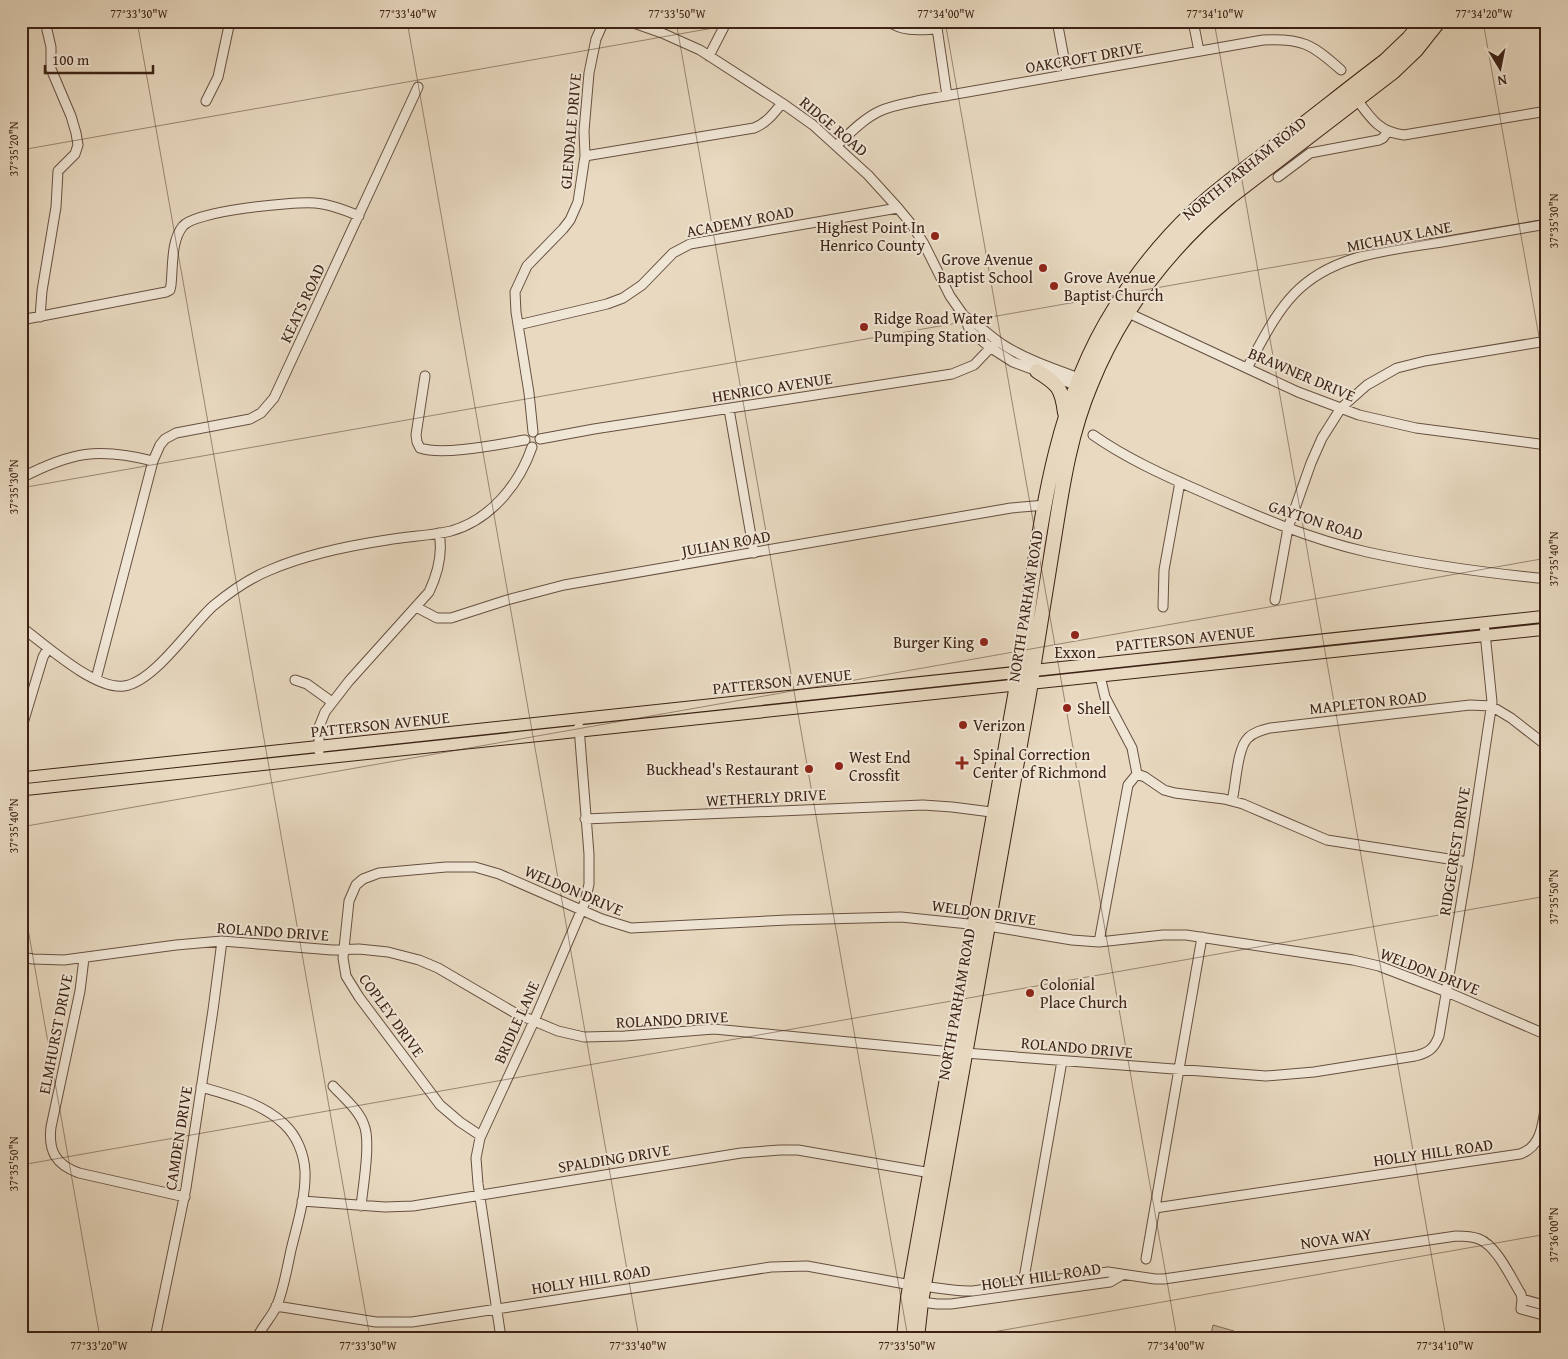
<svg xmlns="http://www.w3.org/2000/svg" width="1568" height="1359" viewBox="0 0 1568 1359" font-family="'Gentium Book Plus',serif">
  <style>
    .green { fill: #cbbaa3; stroke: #846e5c }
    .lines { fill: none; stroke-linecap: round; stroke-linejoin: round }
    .minor-casing { stroke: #675040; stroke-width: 11 }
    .major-casing { stroke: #3c2215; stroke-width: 13 }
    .highway-casing { stroke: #3c2215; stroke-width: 16 }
    .minor { stroke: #f0e6d6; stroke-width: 9 }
    .major { stroke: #e8d9c0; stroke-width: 11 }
    .highway { stroke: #e8d9c0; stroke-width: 14 }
    .ticks { fill: none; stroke: #3c2215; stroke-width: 1; stroke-opacity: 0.45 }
    .poi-dot { fill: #8f2418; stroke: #f0e6d6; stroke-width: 2 }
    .labels { text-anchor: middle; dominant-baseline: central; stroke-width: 4; stroke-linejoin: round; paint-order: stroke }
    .street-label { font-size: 16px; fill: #3c2215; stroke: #f0e6d6 }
    .poi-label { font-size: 16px; fill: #3c2215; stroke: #f0e6d6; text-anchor: start }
    .neatline { fill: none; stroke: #3c2215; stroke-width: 2 }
    .ticks-label { font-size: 12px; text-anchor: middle; fill: #3c2215 }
  </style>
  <rect width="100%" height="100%" fill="#e8d9c0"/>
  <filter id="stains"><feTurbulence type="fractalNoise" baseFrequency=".004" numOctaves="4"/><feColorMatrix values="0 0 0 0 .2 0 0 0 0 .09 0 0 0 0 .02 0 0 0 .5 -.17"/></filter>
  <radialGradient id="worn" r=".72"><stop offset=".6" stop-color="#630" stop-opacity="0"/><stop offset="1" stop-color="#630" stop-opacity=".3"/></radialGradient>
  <path class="green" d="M1213 1325 1234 1331 1232 1338H1210Z"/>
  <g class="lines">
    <g class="minor-casing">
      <path id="minor" d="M628 21 662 33 700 50 782 103 813 125 868 175 898 208 912 225 924 244 950 296 964 316 970 331 991 348 1013 362 1081 387
        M888 21C903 32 919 30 936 29
        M936 21 947 96
        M1057 21 1067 74
        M1193 21 1199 51
        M709 56 727 21
        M1355 97C1370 117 1378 132 1404 135L1547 111
        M206 101 218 77 230 21
        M836 146C850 133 863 119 880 111 893 105 908 103 922 100L1263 40C1302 38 1312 44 1341 70
        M585 156 754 128C767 123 774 113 782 103
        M1278 177 1310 153 1379 140 1383 138 1388 131
        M1124 311 1298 392 1359 415 1416 428 1547 445
        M964 316C979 324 990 337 1005 346 1029 361 1058 370 1084 380
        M40 317 42 291 56 207 58 171 75 154 78 145 76 133 71 116 51 69V47L47 30V21
        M21 320 166 292 170 290 171 285C173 267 171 240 183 226 195 211 294 201 315 203 330 204 345 210 359 216
        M518 325 607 304 623 298 642 285 673 253 690 244 898 208
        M1247 368C1261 343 1274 315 1294 294 1332 254 1390 250 1442 242 1477 236 1512 230 1547 224
        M425 376 416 435 417 442 420 448C443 456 500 444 525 440
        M729 409 754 553
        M533 432 529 393 516 312 515 292 527 266 563 229 570 220 578 202 585 156 584 131 589 73 596 39 604 21
        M1093 435C1126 458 1163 475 1200 491 1254 515 1309 539 1367 552 1426 565 1487 573 1547 579
        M540 439 594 429 952 374 974 365 997 341
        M21 478C71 452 98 447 153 461
        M1275 600 1288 528 1311 463 1322 438 1341 408 1367 385 1397 368 1425 361 1547 341
        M416 607 437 618H451L507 600 564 585 1011 508 1046 505
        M1163 607 1164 570 1180 482
        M21 627C45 644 94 690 124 686 154 682 190 627 213 606 230 592 250 578 270 570 307 554 347 546 387 540 408 536 430 536 451 531 490 520 519 485 532 447
        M96 679 153 461 160 445 165 439 176 433 250 419 261 413 274 398 418 87
        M295 680 307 684 332 702
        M21 730 43 657 48 648
        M319 751V727L325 712 349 681 429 592C438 573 443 553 439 533
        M1137 774 1145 777 1164 790 1175 793 1224 799 1243 804 1327 840 1468 862
        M1232 801C1236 785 1237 748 1248 738 1254 732 1262 730 1270 728L1470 705 1491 706 1511 718 1547 746
        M585 819 923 805 952 807 999 813
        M1099 942 1128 785 1137 774 1132 748 1105 697 1100 676
        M21 957 33 959 64 960 176 945 222 941 332 950 359 949 388 952 419 960 438 968 515 1013 558 1031 584 1037 625 1036 714 1029 952 1052 1266 1076 1314 1072 1415 1056C1428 1053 1434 1049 1439 1036L1468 862 1492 702 1484 623
        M84 958 80 991 51 1127C48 1151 56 1165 79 1173L185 1197
        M333 1086C343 1097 359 1110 364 1125 371 1141 363 1187 361 1206
        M201 1087C229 1095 262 1103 284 1124 297 1136 304 1154 305 1171 306 1197 297 1225 291 1250 287 1268 284 1288 277 1305 272 1317 262 1326 257 1338
        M481 1136 460 1122 440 1105 359 997 346 976 343 958 349 901 356 885 363 879 379 873 446 867H475L499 874 602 919 631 928 787 920 901 917 988 926 1072 940 1099 942 1163 935H1186L1353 960 1379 966 1447 992 1547 1035
        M302 1201 385 1207 413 1206 741 1153 780 1150H798L931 1173
        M1155 1208 1520 1154C1544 1146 1543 1118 1547 1096
        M1146 1259 1202 937
        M1023 1284 1062 1061
        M919 1298 921 1302 937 1304H951L1110 1282 1122 1275
        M1522 1299 1547 1306
        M276 1306 376 1322H412L771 1267 807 1266 911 1285C932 1286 952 1292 973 1291L1108 1272 1155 1279H1164L1456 1236C1463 1236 1471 1236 1479 1239 1497 1246 1511 1278 1521 1294L1522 1299 1521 1309 1547 1316
        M155 1338 186 1188 213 1010 222 941
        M501 1338 478 1184 476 1158 480 1138 534 1021 585 902 589 884V854L579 727"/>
    </g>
    <g class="major-casing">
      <path id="major" d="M21 778 1547 616
        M21 790 1547 629"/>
    </g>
    <g class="highway-casing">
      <path id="highway" d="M1037 371C1058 384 1062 388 1065 413
        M904 1338 908 1298C945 1098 980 897 1015 696 1038 565 1042 423 1115 308 1137 273 1163 240 1194 211 1219 188 1248 167 1275 146 1312 118 1348 89 1385 61L1409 38 1423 21
        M917 1338 921 1302C944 1176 965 1051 988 925 1001 848 1016 771 1029 694 1038 640 1046 586 1055 532 1063 481 1071 431 1091 384 1121 310 1169 248 1230 197L1393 72 1416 50 1439 21"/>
    </g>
    <use href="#minor" class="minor"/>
    <use href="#major" class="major"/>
    <use href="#highway" class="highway"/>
  </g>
  <path class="ticks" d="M137 21 370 1338M407 21 639 1338M676 21 908 1338M945 21 1177 1338M1214 21 1446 1338M1483 21 1547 382M21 150 753 21M21 488 1547 219M21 827 1547 558M21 889 100 1338M21 1165 1547 896M959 1338 1547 1234"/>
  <g class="poi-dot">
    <circle cx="935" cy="236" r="5"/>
    <circle cx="1043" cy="268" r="5"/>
    <circle cx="1054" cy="286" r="5"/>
    <circle cx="864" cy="327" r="5"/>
    <circle cx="1075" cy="635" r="5"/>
    <circle cx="984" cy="642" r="5"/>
    <circle cx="1067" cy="708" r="5"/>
    <circle cx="963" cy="725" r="5"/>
    <path d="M959.5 755.5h5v5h5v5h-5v5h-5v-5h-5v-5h5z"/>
    <circle cx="839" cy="766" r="5"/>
    <circle cx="809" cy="769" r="5"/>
    <circle cx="1030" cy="993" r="5"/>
  </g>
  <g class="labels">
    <g class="street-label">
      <text transform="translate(1084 57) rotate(-10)">OAKCROFT DRIVE</text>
      <text transform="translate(834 126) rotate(40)">RIDGE ROAD</text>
      <text transform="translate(570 131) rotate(-85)">GLENDALE DRIVE</text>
      <text transform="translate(1244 168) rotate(-39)">NORTH PARHAM ROAD</text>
      <text transform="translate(740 221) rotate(-11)">ACADEMY ROAD</text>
      <text transform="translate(1399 236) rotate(-11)">MICHAUX LANE</text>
      <text transform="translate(302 303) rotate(-65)">KEATS ROAD</text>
      <text transform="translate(1302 374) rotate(23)">BRAWNER DRIVE</text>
      <text transform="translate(772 387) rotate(-9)">HENRICO AVENUE</text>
      <text transform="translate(1316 520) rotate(18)">GAYTON ROAD</text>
      <text transform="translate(726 543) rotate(-10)">JULIAN ROAD</text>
      <text transform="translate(1025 606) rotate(-81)">NORTH PARHAM ROAD</text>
      <text transform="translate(1185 638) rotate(-6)">PATTERSON AVENUE</text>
      <text transform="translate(782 681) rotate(-6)">PATTERSON AVENUE</text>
      <text transform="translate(1368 702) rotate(-6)">MAPLETON ROAD</text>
      <text transform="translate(380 724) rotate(-6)">PATTERSON AVENUE</text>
      <text transform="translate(766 797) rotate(-3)">WETHERLY DRIVE</text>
      <text transform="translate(1454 851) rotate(-81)">RIDGECREST DRIVE</text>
      <text transform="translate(574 890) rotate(23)">WELDON DRIVE</text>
      <text transform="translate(984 912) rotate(8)">WELDON DRIVE</text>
      <text transform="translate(273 931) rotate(4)">ROLANDO DRIVE</text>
      <text transform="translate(1430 971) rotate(21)">WELDON DRIVE</text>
      <text transform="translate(956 1004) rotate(-80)">NORTH PARHAM ROAD</text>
      <text transform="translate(392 1015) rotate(54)">COPLEY DRIVE</text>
      <text transform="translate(672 1019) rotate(-3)">ROLANDO DRIVE</text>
      <text transform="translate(516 1022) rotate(-66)">BRIDLE LANE</text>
      <text transform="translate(55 1034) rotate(-79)">ELMHURST DRIVE</text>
      <text transform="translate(1077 1047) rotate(5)">ROLANDO DRIVE</text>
      <text transform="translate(178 1138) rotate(-81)">CAMDEN DRIVE</text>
      <text transform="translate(1433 1152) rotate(-8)">HOLLY HILL ROAD</text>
      <text transform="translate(614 1158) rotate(-9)">SPALDING DRIVE</text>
      <text transform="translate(1336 1238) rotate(-8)">NOVA WAY</text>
      <text transform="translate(1041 1276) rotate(-8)">HOLLY HILL ROAD</text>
      <text transform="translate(591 1279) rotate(-9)">HOLLY HILL ROAD</text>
    </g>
    <g class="poi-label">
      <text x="925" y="227" text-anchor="end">Highest Point In<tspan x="925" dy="18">Henrico County</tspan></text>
      <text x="1033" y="259" text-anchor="end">Grove Avenue<tspan x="1033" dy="18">Baptist School</tspan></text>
      <text x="1064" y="277">Grove Avenue<tspan x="1064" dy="18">Baptist Church</tspan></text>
      <text x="874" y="318">Ridge Road Water<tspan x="874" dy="18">Pumping Station</tspan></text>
      <text x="974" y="642" text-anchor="end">Burger King</text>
      <text x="1075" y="652" text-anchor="middle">Exxon</text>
      <text x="1077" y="708">Shell</text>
      <text x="973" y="725">Verizon</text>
      <text x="973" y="754">Spinal Correction<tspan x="973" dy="18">Center of Richmond</tspan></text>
      <text x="849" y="757">West End<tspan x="849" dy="18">Crossfit</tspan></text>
      <text x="799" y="769" text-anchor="end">Buckhead's Restaurant</text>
      <text x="1040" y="984">Colonial<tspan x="1040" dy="18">Place Church</tspan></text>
    </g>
  </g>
  <rect width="1568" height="1359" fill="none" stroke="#e8d9c0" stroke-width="55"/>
  <g transform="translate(1500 68) rotate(170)" stroke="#f0e6d6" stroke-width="4" paint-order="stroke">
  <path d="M0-4L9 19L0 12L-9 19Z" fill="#3c2215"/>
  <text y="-8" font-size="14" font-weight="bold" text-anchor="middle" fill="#3c2215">N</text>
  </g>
  <path d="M45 65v8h108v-8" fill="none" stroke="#3c2215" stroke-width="2.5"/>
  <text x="52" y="65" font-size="15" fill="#3c2215" stroke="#f0e6d6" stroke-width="4" paint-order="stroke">100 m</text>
  <rect x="28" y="28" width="1512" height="1304" class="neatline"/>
  <g class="ticks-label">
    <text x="139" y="18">77°33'30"W</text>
    <text x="408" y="18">77°33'40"W</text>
    <text x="677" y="18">77°33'50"W</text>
    <text x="946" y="18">77°34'00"W</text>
    <text x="1215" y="18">77°34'10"W</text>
    <text x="1484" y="18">77°34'20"W</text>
    <text transform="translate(14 149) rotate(-90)" y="4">37°35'20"N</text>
    <text transform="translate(1554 221) rotate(-90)" y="4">37°35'30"N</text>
    <text transform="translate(14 487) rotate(-90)" y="4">37°35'30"N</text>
    <text transform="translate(1554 559) rotate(-90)" y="4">37°35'40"N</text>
    <text transform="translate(14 826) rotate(-90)" y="4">37°35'40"N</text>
    <text transform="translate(1554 897) rotate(-90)" y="4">37°35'50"N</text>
    <text transform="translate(14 1164) rotate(-90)" y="4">37°35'50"N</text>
    <text transform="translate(1554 1235) rotate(-90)" y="4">37°36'00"N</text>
    <text x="99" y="1350">77°33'20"W</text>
    <text x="368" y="1350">77°33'30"W</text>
    <text x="638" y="1350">77°33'40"W</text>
    <text x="907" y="1350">77°33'50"W</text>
    <text x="1176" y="1350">77°34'00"W</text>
    <text x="1445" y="1350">77°34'10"W</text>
  </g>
  <rect width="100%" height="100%" filter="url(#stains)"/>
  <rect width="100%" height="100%" fill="url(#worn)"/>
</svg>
